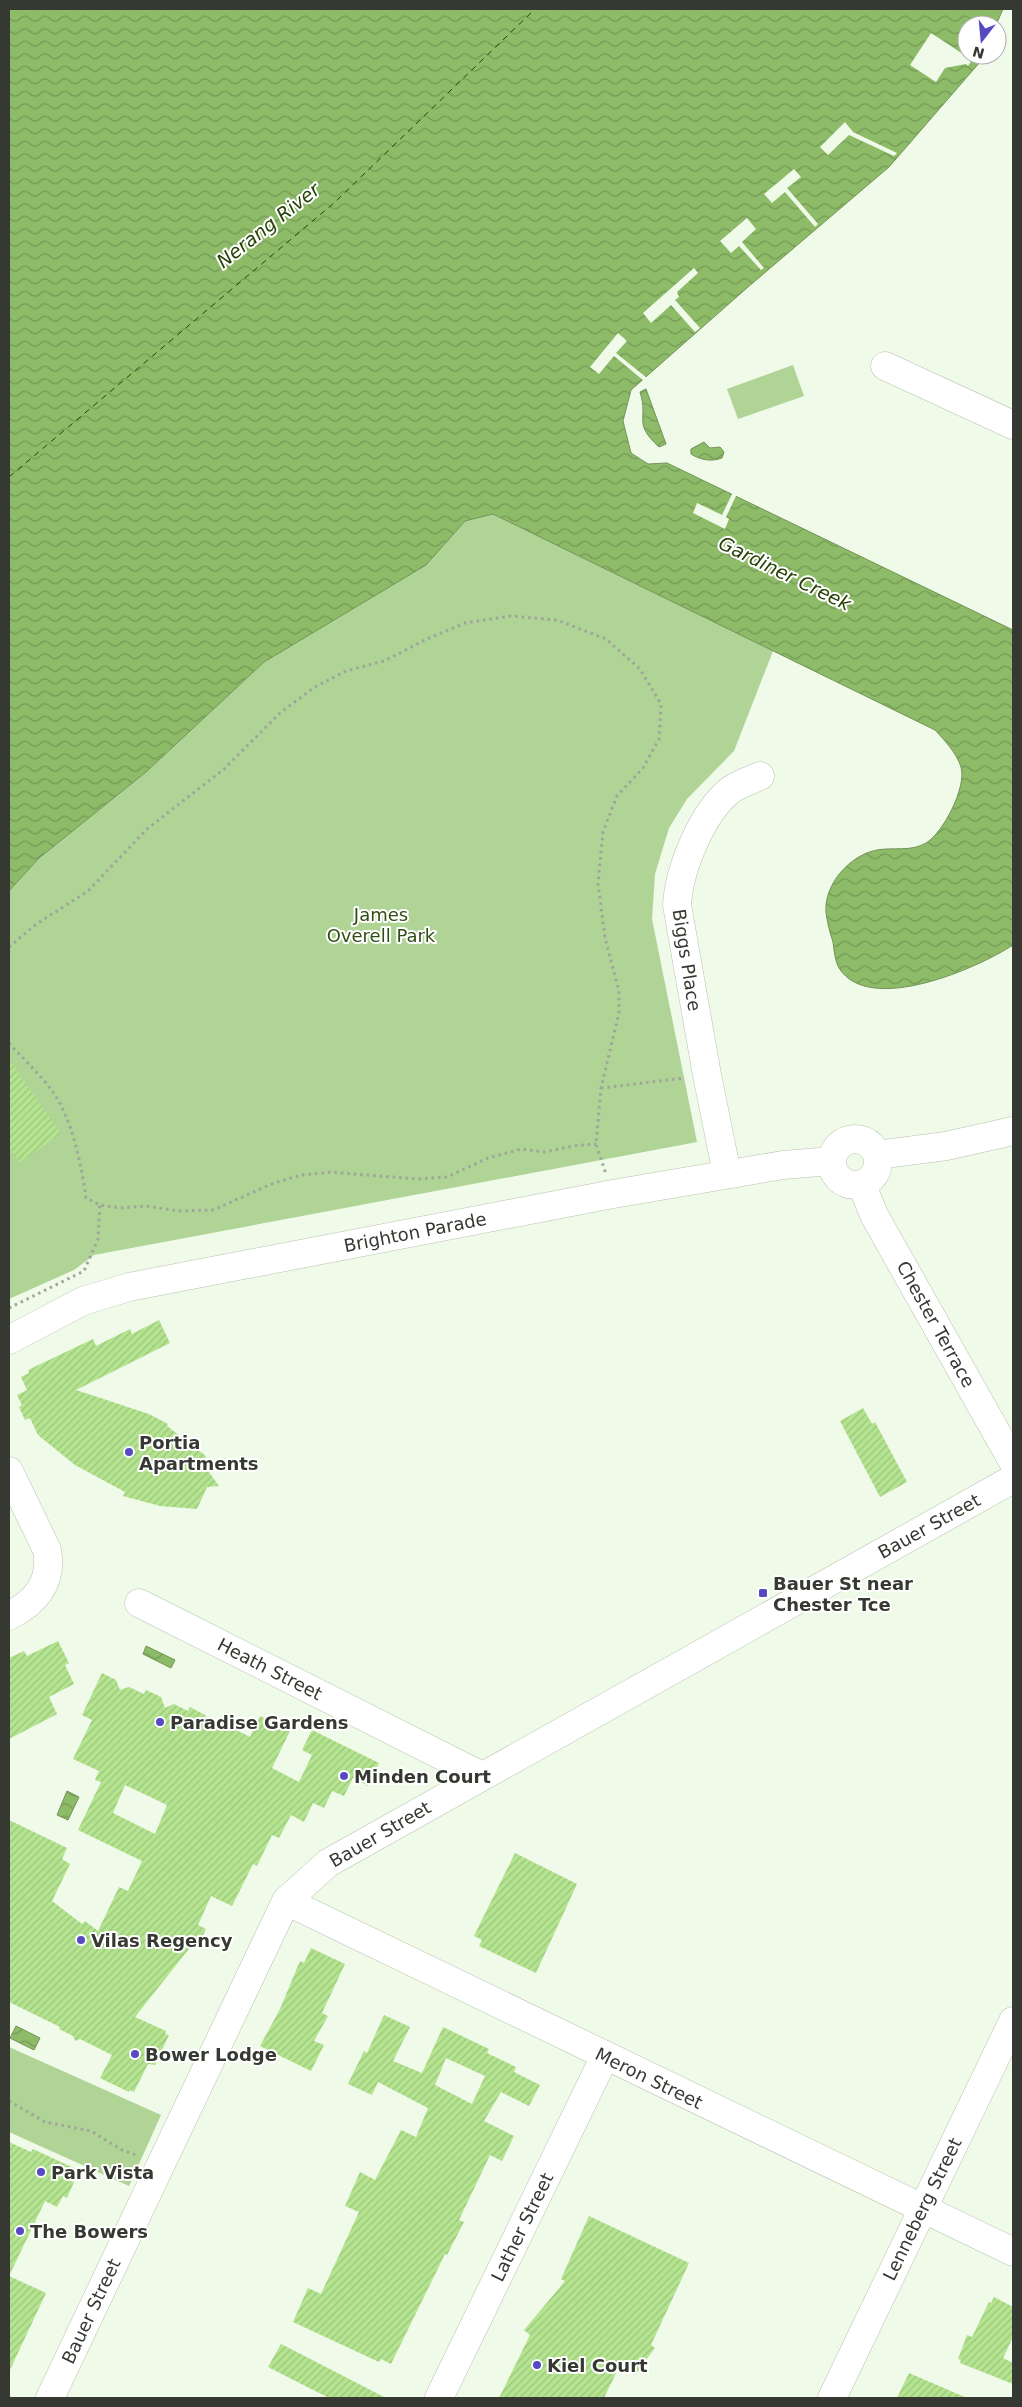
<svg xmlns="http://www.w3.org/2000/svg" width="1022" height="2407" viewBox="0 0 1022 2407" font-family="'DejaVu Sans',sans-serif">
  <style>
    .green { fill: #b0d396 }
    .water { fill: url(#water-waves); stroke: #739458 }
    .pier { fill: #effae8 }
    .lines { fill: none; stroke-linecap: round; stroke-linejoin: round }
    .ferry { stroke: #264205; stroke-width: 1; stroke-dasharray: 6 5; stroke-linecap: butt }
    .building { fill: url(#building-hatch); fill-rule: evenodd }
    .minor-casing { stroke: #b7c2b0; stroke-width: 29 }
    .path { stroke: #9ea699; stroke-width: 3; stroke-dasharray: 2.5 4; stroke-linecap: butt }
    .minor { stroke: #fff; stroke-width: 28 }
    .poi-dot { fill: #5649c1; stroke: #fff; stroke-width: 2 }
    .labels { text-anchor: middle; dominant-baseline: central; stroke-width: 4; stroke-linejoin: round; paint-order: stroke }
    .park-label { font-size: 18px; fill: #304d13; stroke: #fff }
    .street-label { font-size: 18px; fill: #353932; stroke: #fff }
    .poi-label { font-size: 18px; font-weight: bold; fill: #353932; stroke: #fff; text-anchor: start }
    .water-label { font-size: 19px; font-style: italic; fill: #264205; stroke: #fff }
  </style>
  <defs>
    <pattern id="water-waves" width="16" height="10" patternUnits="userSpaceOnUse" patternTransform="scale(1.25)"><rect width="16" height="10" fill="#8dbb68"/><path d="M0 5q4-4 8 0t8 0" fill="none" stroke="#749956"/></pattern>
    <pattern id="building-hatch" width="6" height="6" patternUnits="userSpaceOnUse" patternTransform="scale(1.25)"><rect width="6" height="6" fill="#b4e48f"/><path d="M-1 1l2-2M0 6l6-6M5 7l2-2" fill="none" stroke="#9bc47c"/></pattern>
  </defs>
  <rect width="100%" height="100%" fill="#effae8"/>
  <path class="green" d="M793 365 804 396 738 419 727 389Z
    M493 514 773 651 734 751 687 799 669 828 655 874 652 919 697 1142 94 1255 74 1270 9 1299V891L39 858 146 772 264 662 426 565 465 521Z
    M9 2047 161 2115 129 2186 9 2132Z"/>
  <path class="water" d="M9 9H1003L996 25H967V55H983L980 62 889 167 748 287 631 390 623 421 631 453 648 464 667 463 1013 630V945C978 968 869 1016 839 968 835 961 834 950 833 942 830 933 827 922 826 912 824 884 850 855 877 850 893 847 911 852 926 843 943 833 967 787 961 767 956 752 945 741 935 730L493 514 465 521 426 565 264 662 146 772 39 858 9 891Z
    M646 389 666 444 659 447C632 422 649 420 640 392Z
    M704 442 710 448 720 447 724 452 722 458C712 462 700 460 691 454V449Z
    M146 1646 175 1660 171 1668 143 1654Z
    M67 1791 79 1797 68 1820 57 1815Z
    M16 2026 40 2038 34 2050 10 2038Z"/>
  <path class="pier" d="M931 33 972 60 968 66 966 64 945 68 936 82 910 65Z
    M845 122 853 132 897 153 894 156 849 135 828 155 820 147Z
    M794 169 801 177 787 188 818 224 815 227 785 192 772 203 764 194Z
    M747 218 756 229 742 242 764 268 761 270 739 246 731 253 720 241Z
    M694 268 698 273 677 292 679 297 675 300 700 328 695 332 671 305 651 323 643 313Z
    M618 333 627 341 616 353 647 378 644 381 614 356 599 374 590 367Z
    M733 492 737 494 726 517 729 519 725 529 693 513 697 503 722 515Z"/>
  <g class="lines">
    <path class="ferry" d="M9 477 334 203 535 9"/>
  </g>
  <path class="building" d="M9 1060 61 1133 20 1163 9 1147Z
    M159 1320 170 1343 76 1390 149 1414 168 1424 167 1426 206 1456 203 1464 219 1486 207 1487 197 1509 160 1506 123 1496 125 1492 75 1465 38 1435 30 1418 25 1420 19 1407 22 1405 17 1395 27 1390 21 1377 29 1373 28 1370 93 1339 96 1346 130 1329 132 1334Z
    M863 1408 872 1424 875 1422 907 1482 880 1497 840 1421Z
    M58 1641 69 1663 65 1665 74 1684 49 1697 57 1714 9 1739V1658L24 1651 27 1656Z
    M102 1673 116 1680 120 1690 129 1687 144 1694 146 1690 161 1697 165 1708 174 1704 188 1711 190 1707 205 1715 209 1726 220 1722 250 1737 260 1716 290 1731 272 1768 299 1782 312 1755 302 1750 312 1730 379 1763 368 1786 353 1778 344 1796 332 1791 324 1808 313 1803 304 1822 291 1815 279 1838 272 1835 257 1866 253 1864 232 1906 211 1896 198 1925 206 1929 197 1948 192 1945 135 2017 166 2031 165 2034 169 2035 155 2065 148 2064 134 2092 129 2090V2092L100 2078 112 2055 80 2039 75 2041 73 2036 59 2029 60 2027 9 2002V1820L67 1848 62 1859 70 1864 52 1901 82 1924 85 1921 98 1931 119 1887 128 1891 142 1861 78 1830 101 1782 95 1780 99 1771 73 1759 92 1720 82 1715ZM125 1785 167 1805 155 1834 113 1813Z
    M515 1853 577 1884 536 1973 479 1946 482 1940 474 1936Z
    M311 1948 345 1964 322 2013 328 2016 314 2041 324 2045 311 2071 260 2046 280 2009 300 1961 304 1963Z
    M384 2015 410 2027 393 2061 422 2073 443 2027 489 2049 487 2053 516 2067 514 2072 540 2085 529 2106 501 2092 484 2121 514 2136 502 2161 490 2155 459 2220 464 2222 447 2255 445 2254 391 2364 381 2359 379 2362 293 2322 308 2288 321 2294 359 2212 345 2206 360 2172 375 2180 401 2130 416 2137 428 2108 378 2082 372 2095 348 2084 364 2051 367 2053ZM446 2058 485 2076 472 2104 435 2085Z
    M9 2142 31 2152 33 2149 76 2169 70 2180 74 2182 67 2198 63 2196 57 2207 45 2201 9 2276 46 2293 9 2372Z
    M589 2216 689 2263 651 2345 655 2348 635 2375 620 2365 604 2398H499L530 2335 524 2330 565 2281 561 2279Z
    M994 2297 1013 2307V2337L1003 2358 1013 2363V2384L960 2363 961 2360 958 2359 967 2335 972 2337 989 2302 991 2303Z
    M281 2344 289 2348 386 2398H329L268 2367Z
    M909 2373 967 2398H897Z"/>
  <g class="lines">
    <g class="minor-casing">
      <path id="minor" d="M885 366 1013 425
        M832 1162a23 23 0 1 1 46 0a23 23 0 1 1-46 0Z
        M877 1155 946 1146 1013 1131
        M727 1174 707 1075 677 905C679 870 702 811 732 789 739 784 751 780 760 776
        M862 1185 874 1215 1013 1462
        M9 1340 83 1301 129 1287 613 1194 783 1165 832 1161
        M9 1471 47 1550C53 1582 36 1602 9 1616
        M139 1603 482 1776
        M286 1901 1013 2252
        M50 2398 286 1901 328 1863 1013 1479
        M439 2398 605 2056
        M832 2398 1013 2021"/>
    </g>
    <path class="path" d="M9 947 35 925 88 891 147 829 224 769 281 712 315 687 346 671 384 661 427 639 465 623 511 616 557 620 606 639 640 669 661 704 659 739 643 768 617 796 603 832 598 883 605 938 619 991V1013L601 1088 596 1144 606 1174
      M9 1043C23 1059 41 1075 53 1092 73 1122 81 1163 86 1198L100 1205 121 1208 146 1206 178 1211 213 1210 274 1183 301 1175 330 1172 417 1179 447 1177 488 1158 521 1149 545 1152 573 1146 596 1144
      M601 1088 685 1078
      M9 1308 84 1271 98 1239 100 1205
      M9 2101 45 2122 91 2131 122 2150 139 2156"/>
    <use href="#minor" class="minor"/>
  </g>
  <g class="poi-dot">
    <circle cx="129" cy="1452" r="5"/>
    <rect x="758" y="1588" width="10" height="10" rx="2.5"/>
    <circle cx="160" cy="1722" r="5"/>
    <circle cx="344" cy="1776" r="5"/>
    <circle cx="81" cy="1940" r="5"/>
    <circle cx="135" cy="2054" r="5"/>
    <circle cx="41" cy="2172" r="5"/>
    <circle cx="20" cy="2231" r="5"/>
    <circle cx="537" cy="2365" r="5"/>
  </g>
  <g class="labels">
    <g class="park-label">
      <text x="381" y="914">James<tspan x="381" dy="21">Overell Park</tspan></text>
    </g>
    <g class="street-label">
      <text transform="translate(687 960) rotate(81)">Biggs Place</text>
      <text transform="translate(415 1232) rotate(-11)">Brighton Parade</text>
      <text transform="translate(936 1324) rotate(61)">Chester Terrace</text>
      <text transform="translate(929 1526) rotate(-29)">Bauer Street</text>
      <text transform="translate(270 1669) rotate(27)">Heath Street</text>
      <text transform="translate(380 1834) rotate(-30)">Bauer Street</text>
      <text transform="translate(649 2078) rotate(26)">Meron Street</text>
      <text transform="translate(922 2209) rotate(-64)">Lenneberg Street</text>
      <text transform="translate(522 2227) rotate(-64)">Lather Street</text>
      <text transform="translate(91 2311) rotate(-65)">Bauer Street</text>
    </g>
    <g class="poi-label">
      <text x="139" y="1442">Portia<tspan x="139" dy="21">Apartments</tspan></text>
      <text x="773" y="1583">Bauer St near<tspan x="773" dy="21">Chester Tce</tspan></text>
      <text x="170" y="1722">Paradise Gardens</text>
      <text x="354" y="1776">Minden Court</text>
      <text x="91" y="1940">Vilas Regency</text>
      <text x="145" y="2054">Bower Lodge</text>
      <text x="51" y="2172">Park Vista</text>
      <text x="30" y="2231">The Bowers</text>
      <text x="547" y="2365">Kiel Court</text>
    </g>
    <g class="water-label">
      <text transform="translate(268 225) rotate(-38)">Nerang River</text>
      <text transform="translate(785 573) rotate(26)">Gardiner Creek</text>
    </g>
  </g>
  <rect width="1022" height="2407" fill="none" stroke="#353932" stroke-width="20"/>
  <g transform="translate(982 40) rotate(196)"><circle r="24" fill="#ffffff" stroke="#aeb0ad"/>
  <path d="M0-4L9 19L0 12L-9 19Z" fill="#5649c1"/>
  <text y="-8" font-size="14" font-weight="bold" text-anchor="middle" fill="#353932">N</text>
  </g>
</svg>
